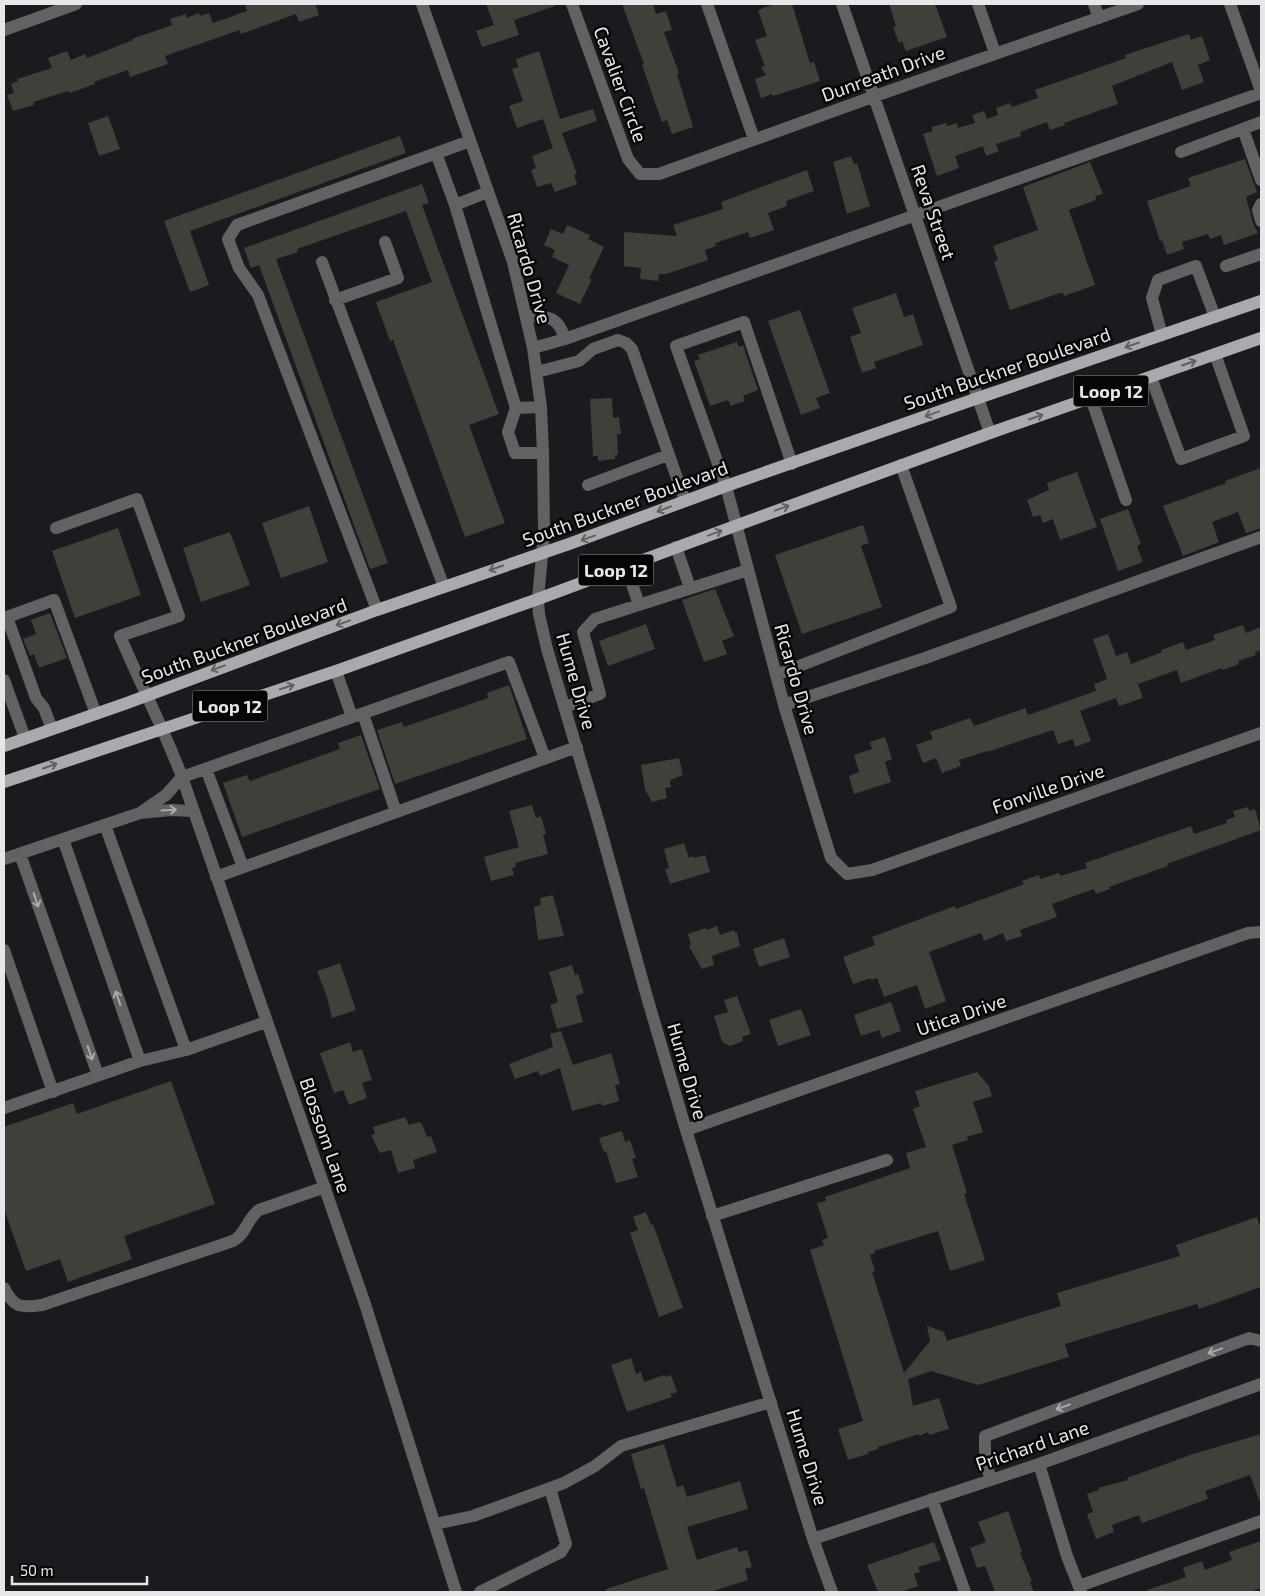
<svg xmlns="http://www.w3.org/2000/svg" width="1265" height="1596" viewBox="0 0 1265 1596" font-family="'Exo 2',sans-serif">
  <style>
    .building { fill: #403f3a }
    .lines { fill: none; stroke-linecap: round; stroke-linejoin: round }
    .minor { stroke: #626163; stroke-width: 12 }
    .major { stroke: #aba9ad; stroke-width: 12 }
    .oneway { stroke: #616062 }
    .oneway2 { stroke: #abaaac }
    .labels { text-anchor: middle; dominant-baseline: central; stroke-width: 5; stroke-linejoin: round; paint-order: stroke }
    .shield { fill: #070607; stroke: #a4a3a4; stroke-width: 1 }
    .shield-label { font-size: 18px; font-weight: bold; fill: #e7e6e8 }
    .street-label { font-size: 19px; fill: #e7e6e8; stroke: #070607 }
  </style>
  <rect width="100%" height="100%" fill="#1c1a1e"/>
  <path class="building" d="M245 4H318L316 6 319 15 299 22 296 14 241 34 240 30 165 56 168 64 130 77 128 70 94 82 95 84 70 93 68 91 33 102 34 105 13 111 7 95 14 93 11 84 18 81 17 79 52 68 48 58 67 51 71 60 85 54 87 58 133 40 132 39 172 25 170 19 186 14V18L199 13 200 16 209 13 213 23 247 11Z
    M486 4H554L555 6 514 20 519 35 482 47 476 31 494 25Z
    M622 4H653L656 14 666 11 672 30 664 32 679 73 677 74 693 127 672 134 667 120 662 122 642 65 644 64Z
    M775 4H792L810 63 814 62 820 81 773 96 772 94 761 98 755 79 766 75 761 67 765 66 755 40 767 36 758 10Z
    M889 4H935L947 37 906 51 902 41 899 43 893 27 896 26Z
    M1189 34 1191 40 1202 36 1210 60 1198 65 1204 82 1182 90 1172 62 1112 86 1118 104 1064 123 1065 125 1050 130 1047 122 1020 132 1021 136 996 144 999 151 986 156 983 146 955 156 959 168 937 176 923 134 932 131V127L946 123 947 126 957 123 958 128 975 123 972 115 984 111 987 119 998 115 996 108 1010 103 1012 107 1038 98 1035 90 1126 58 1125 55Z
    M539 51 560 119 593 109 597 121 562 133 577 174 574 175 577 184 555 192 551 183 537 187 531 170 536 168 532 156 553 148 543 119 517 128 509 106 523 101 512 69 518 67 516 59Z
    M108 116 120 149 99 156 88 123Z
    M400 136 406 153 190 231 209 285 190 292 164 221Z
    M851 156 854 164 857 163 870 206 847 214 833 162Z
    M1245 159 1257 192 1246 197 1253 223 1258 233 1224 245 1221 235 1210 239 1208 234 1182 242 1184 249 1167 255 1162 240 1160 241 1147 201 1191 186 1188 178Z
    M1090 162 1103 194 1095 196 1096 200 1069 210 1095 285 1064 296 1063 293H1060L1010 310 994 262 998 260 993 246 1038 230 1023 187Z
    M807 170 814 191 786 201 787 206 768 213 774 230 750 238 748 232 715 243 716 246 705 250 708 260 666 274H659L658 281 640 279 641 268 624 266V232L677 236 673 225 723 209 721 202Z
    M422 184 429 203 422 205 499 414 469 425 505 523 465 537 393 340 390 341 376 302 432 282 406 211 297 249 298 252 276 259 388 563 370 569 259 265 251 268 244 248Z
    M567 225 590 235 588 239 604 247 589 279H592L580 304 556 293 569 265 552 257 555 250 544 245 551 229 563 234Z
    M896 293 904 317 913 314 923 345 874 362 876 368 862 373 850 337 861 333 852 308Z
    M800 310 830 393 816 398 820 408 801 415 768 321Z
    M737 342 739 347 743 345 758 390 743 396 745 401 731 406 728 400 710 406 694 361 700 359 698 355Z
    M612 398 613 418 619 417 621 434H617L618 455H615V459L598 461V456H593L590 399Z
    M1261 468V528L1246 533 1238 512 1212 522 1219 542 1183 556 1163 506 1226 483 1225 481Z
    M1077 472 1097 527 1060 540 1053 519 1043 523 1040 515 1033 517 1027 500 1049 490 1047 483Z
    M309 506 328 562 281 578 262 523Z
    M1128 509 1141 544 1137 546 1143 562 1118 571 1100 519Z
    M863 525 869 543 861 546 882 607 802 634 775 555Z
    M118 528 141 595 75 618 52 551Z
    M230 532 250 585 201 602 183 548Z
    M715 589 734 636 722 641 727 654 704 662 682 600Z
    M50 613 67 658 39 668 34 654 30 656 23 639 36 634 31 620Z
    M646 624 655 649 608 666 599 641Z
    M1243 625 1246 633 1261 627V650L1255 652 1256 655 1238 661 1239 664 1223 670 1222 668 1181 683 1177 670 1138 684 1143 698 1119 706 1116 698 1080 711 1091 741 1075 747 1073 739 1058 744 1053 730 987 752V751L959 760 961 766 942 773 936 758 923 763 916 745 933 739 930 732 970 718 974 726 1025 708 1028 715 1096 691 1094 684 1107 679 1093 639 1108 634 1116 656 1127 652 1131 664 1162 652 1161 650 1183 642 1186 650 1215 640 1213 635Z
    M509 685 527 739 395 784 377 730 402 722 404 727 488 698 487 693Z
    M361 735 380 789 242 837 223 783 247 775 250 781 340 749 338 743Z
    M885 737 892 759 885 762 891 782 854 794 849 776 859 772 854 755 872 749 870 742Z
    M679 758 683 775 670 780 671 787 665 788 667 798 652 802 645 790 641 765Z
    M532 805 536 818 541 816 546 834 543 835 548 854 515 863 516 867 512 868 514 875 491 881 484 857 519 847 509 811Z
    M1248 807 1249 811 1255 809 1261 830 1167 864 1168 866 1109 887 1110 889 1096 894 1094 889 1052 904 1057 917 1020 930 1022 936 1006 941 1003 933 984 941 981 933 929 952 946 1001 925 1009 917 985 884 997 877 978 871 980V978L853 984 843 957 875 945 872 937 955 906 956 909 1024 884 1022 881 1039 875 1040 879 1059 873 1060 876 1087 868 1085 863 1191 826 1194 834 1227 823 1226 820 1235 817 1233 811Z
    M684 843 689 858 693 856 694 858 705 855 710 872 670 884 665 869 669 868 664 849Z
    M553 895 564 936 538 940 534 907 541 905 540 898Z
    M717 926 720 935 734 930 735 933 737 932 740 946 712 956 714 965 702 969 689 946 691 945 688 934 706 928 707 930Z
    M784 938 790 957 759 967 753 949Z
    M340 963 356 1010 332 1018 327 997 317 971Z
    M572 965 575 975 578 974 584 993 576 996 583 1022 557 1029 550 1005 558 1002 549 972Z
    M737 996 751 1034 742 1037 743 1041 730 1046 722 1042 714 1016 728 1012 724 1000Z
    M891 1002 901 1031 882 1038 879 1030 861 1036 854 1015Z
    M801 1009 811 1035 778 1046 769 1020Z
    M561 1031 573 1065 611 1053 620 1084 615 1085 619 1101 602 1106 601 1103 572 1111 560 1068 540 1076 538 1071 515 1079 509 1064 553 1047 550 1034Z
    M350 1042 353 1052 362 1049 372 1080 362 1083 367 1098 349 1105 343 1090 334 1093 320 1053Z
    M977 1072 989 1086 992 1096 973 1102 983 1132 967 1137 968 1140 952 1145 967 1193 964 1194 985 1260 950 1271 938 1231 874 1251 875 1253 870 1255 875 1271 872 1272 904 1373 930 1341 927 1326 944 1332 947 1341 1061 1306 1057 1293 1180 1256 1176 1245 1257 1217 1261 1230V1287L1199 1309 1197 1304 1065 1344 1069 1357 978 1385 931 1371 908 1379 913 1406 939 1398 949 1429 929 1435 928 1432 919 1436V1434L878 1447V1449L868 1452V1454L848 1460 838 1429 863 1421 810 1250 824 1245 822 1240 828 1238 817 1203 826 1201 825 1197 910 1168 906 1153 926 1147 913 1109 920 1106 915 1091Z
    M171 1081 215 1204 124 1236 132 1259 68 1282 60 1259 26 1271 4 1209V1127L73 1103 77 1114Z
    M405 1117 409 1125 420 1122 421 1124H422L427 1137 431 1136 437 1152 413 1160 415 1168 398 1173 391 1150 380 1153 371 1135 375 1134 373 1127Z
    M622 1131 625 1142 630 1140 636 1158 632 1159 638 1177 616 1183 606 1151 604 1152 599 1138Z
    M646 1212 651 1225 653 1224 683 1308 659 1317 630 1233 638 1230 633 1217Z
    M631 1358 636 1374 641 1372 644 1382 664 1375 665 1377 671 1375 677 1392 670 1394 672 1397 627 1412 611 1365Z
    M1261 1434V1500H1259L1250 1475 1205 1491 1208 1499 1142 1523 1139 1515 1112 1525 1114 1532 1096 1539 1087 1514 1093 1512 1087 1494 1099 1490 1098 1488 1128 1480 1127 1478 1193 1454Z
    M664 1444 677 1487 683 1485 687 1497 740 1481 748 1509 687 1527 697 1560 737 1547 739 1552 747 1550 752 1567 745 1569 748 1580 710 1592H606V1589L668 1569 644 1488 641 1489 631 1454Z
    M1008 1511 1022 1552 1020 1553 1032 1581 1030 1582 1034 1592H995L985 1566 977 1568 970 1548 986 1542 978 1522Z
    M1261 1541V1588L1250 1592H1148L1147 1590 1186 1577 1183 1568 1202 1561 1205 1570 1232 1560 1229 1552Z
    M934 1542 941 1560 918 1567 920 1572 914 1574 918 1586 901 1592H878L867 1565Z"/>
  <g class="lines">
    <path class="minor" d="M422 4 513 262 533 348 541 407 543 453 544 534 538 599 539 614 547 649 598 820 647 997 686 1130 813 1539 832 1592
      M572 4 628 159 640 174H659L875 96 1138 4
      M707 4 754 139
      M842 4 990 433
      M978 4 995 53
      M1094 4 1099 18
      M1230 4 1261 91
      M4 30 76 4
      M1243 129 1261 180
      M1181 152 1261 122
      M436 153 455 205
      M488 192 455 205 516 408 541 407
      M1261 204 1258 210 1261 221
      M322 262 444 587
      M1226 266 1261 254
      M335 300 398 278 385 242
      M526 316C548 317 558 315 565 339L533 348
      M1162 335 1152 298 1158 280 1196 266 1215 317
      M565 339 1261 93
      M537 372 579 361 593 349 618 340 626 343 632 349 685 501
      M1151 377 1181 459 1244 436 1215 354
      M1091 398 1126 500
      M516 408 508 432 515 453H543
      M792 464 744 322 676 346 726 486 784 705 831 858 847 874 872 870 1261 733
      M588 485 668 455
      M56 528 137 499 179 616 120 636C140 683 164 729 182 777L365 1304 456 1592
      M676 547 690 588
      M626 566 639 605
      M377 610 258 295 239 268 228 239 237 225 470 141
      M336 671 352 717
      M776 675 951 607 901 465
      M4 680 25 738
      M784 705 925 658 1261 537
      M565 707 600 694 583 632 595 619 748 570
      M363 714 396 812
      M52 729 44 708 36 698 7 617 54 600 96 714
      M206 769 243 867
      M193 811 171 810 140 813 166 795 182 777 509 662 545 758
      M105 825 186 1050
      M63 839 140 1061
      M20 854 98 1075
      M4 859 140 813
      M216 877 577 747
      M4 950 53 1092
      M4 1108 140 1061 186 1050 266 1022
      M686 1130 1248 933 1261 932
      M712 1216 887 1160
      M4 1288C14 1308 21 1308 42 1305L233 1241C247 1233 246 1220 259 1210L325 1187
      M1039 1464 1067 1556 1081 1592
      M990 1480 985 1450V1436L1249 1338 1261 1341
      M932 1499 965 1592
      M435 1524 473 1516 564 1483 595 1466 621 1446 771 1402
      M813 1539 1039 1464 1261 1384
      M1079 1586 1261 1521
      M480 1592 561 1552 566 1544 550 1488"/>
    <path class="major" d="M4 746 127 703 377 610 569 544 726 486 978 398 1261 301
      M4 782 336 671 538 599 694 541 990 433 1261 338"/>
  </g>
  <defs><path id="oneway-shaft" d="M-6 0H5M1.5-3L5.5 0L1.5 3" fill="none" stroke-width="1.6" stroke-linecap="round" stroke-linejoin="round" transform="scale(1.25)"/></defs>
  <g class="oneway">
    <use href="#oneway-shaft" transform="translate(1132 345) rotate(161)"/>
    <use href="#oneway-shaft" transform="translate(1189 363) rotate(-19)"/>
    <use href="#oneway-shaft" transform="translate(932 414) rotate(160)"/>
    <use href="#oneway-shaft" transform="translate(1036 417) rotate(-19)"/>
    <use href="#oneway-shaft" transform="translate(782 508) rotate(-20)"/>
    <use href="#oneway-shaft" transform="translate(664 509) rotate(159)"/>
    <use href="#oneway-shaft" transform="translate(715 533) rotate(-20)"/>
    <use href="#oneway-shaft" transform="translate(588 538) rotate(160)"/>
    <use href="#oneway-shaft" transform="translate(496 568) rotate(161)"/>
    <use href="#oneway-shaft" transform="translate(343 623) rotate(160)"/>
    <use href="#oneway-shaft" transform="translate(218 668) rotate(160)"/>
    <use href="#oneway-shaft" transform="translate(287 687) rotate(-18)"/>
    <use href="#oneway-shaft" transform="translate(50 766) rotate(-19)"/>
  </g>
  <g class="oneway2">
    <use href="#oneway-shaft" transform="translate(169 810) rotate(-3)"/>
    <use href="#oneway-shaft" transform="translate(36 900) rotate(71)"/>
    <use href="#oneway-shaft" transform="translate(118 998) rotate(-109)"/>
    <use href="#oneway-shaft" transform="translate(90 1053) rotate(71)"/>
    <use href="#oneway-shaft" transform="translate(1215 1351) rotate(160)"/>
    <use href="#oneway-shaft" transform="translate(1063 1407) rotate(160)"/>
  </g>
  <g class="labels">
    <g class="shield">
      <rect x="1073.5" y="375.5" width="75" height="31" rx="4"/>
      <rect x="578.5" y="554.5" width="75" height="31" rx="4"/>
      <rect x="192.5" y="690.5" width="75" height="31" rx="4"/>
    </g>
    <g class="shield-label">
      <text x="1111" y="391">Loop 12</text>
      <text x="616" y="570">Loop 12</text>
      <text x="230" y="706">Loop 12</text>
    </g>
    <g class="street-label">
      <text transform="translate(883 73) rotate(-20)">Dunreath Drive</text>
      <text transform="translate(621 84) rotate(70)">Cavalier Circle</text>
      <text transform="translate(934 212) rotate(71)">Reva Street</text>
      <text transform="translate(530 268) rotate(74)">Ricardo Drive</text>
      <text transform="translate(1007 368) rotate(-19)">South Buckner Boulevard</text>
      <text transform="translate(625 503) rotate(-20)">South Buckner Boulevard</text>
      <text transform="translate(244 640) rotate(-20)">South Buckner Boulevard</text>
      <text transform="translate(797 679) rotate(74)">Ricardo Drive</text>
      <text transform="translate(577 681) rotate(74)">Hume Drive</text>
      <text transform="translate(1048 788) rotate(-19)">Fonville Drive</text>
      <text transform="translate(961 1014) rotate(-19)">Utica Drive</text>
      <text transform="translate(688 1071) rotate(74)">Hume Drive</text>
      <text transform="translate(326 1135) rotate(71)">Blossom Lane</text>
      <text transform="translate(1032 1445) rotate(-19)">Prichard Lane</text>
      <text transform="translate(808 1457) rotate(73)">Hume Drive</text>
    </g>
  </g>
  <rect width="1265" height="1596" fill="none" stroke="#e7e6e8" stroke-width="10"/>
  <path d="M12 1576v8h135v-8" fill="none" stroke="#e7e6e8" stroke-width="2.5"/>
  <text x="20" y="1576" font-size="15" fill="#e7e6e8" stroke="#070607" stroke-width="4" paint-order="stroke">50 m</text>
</svg>
